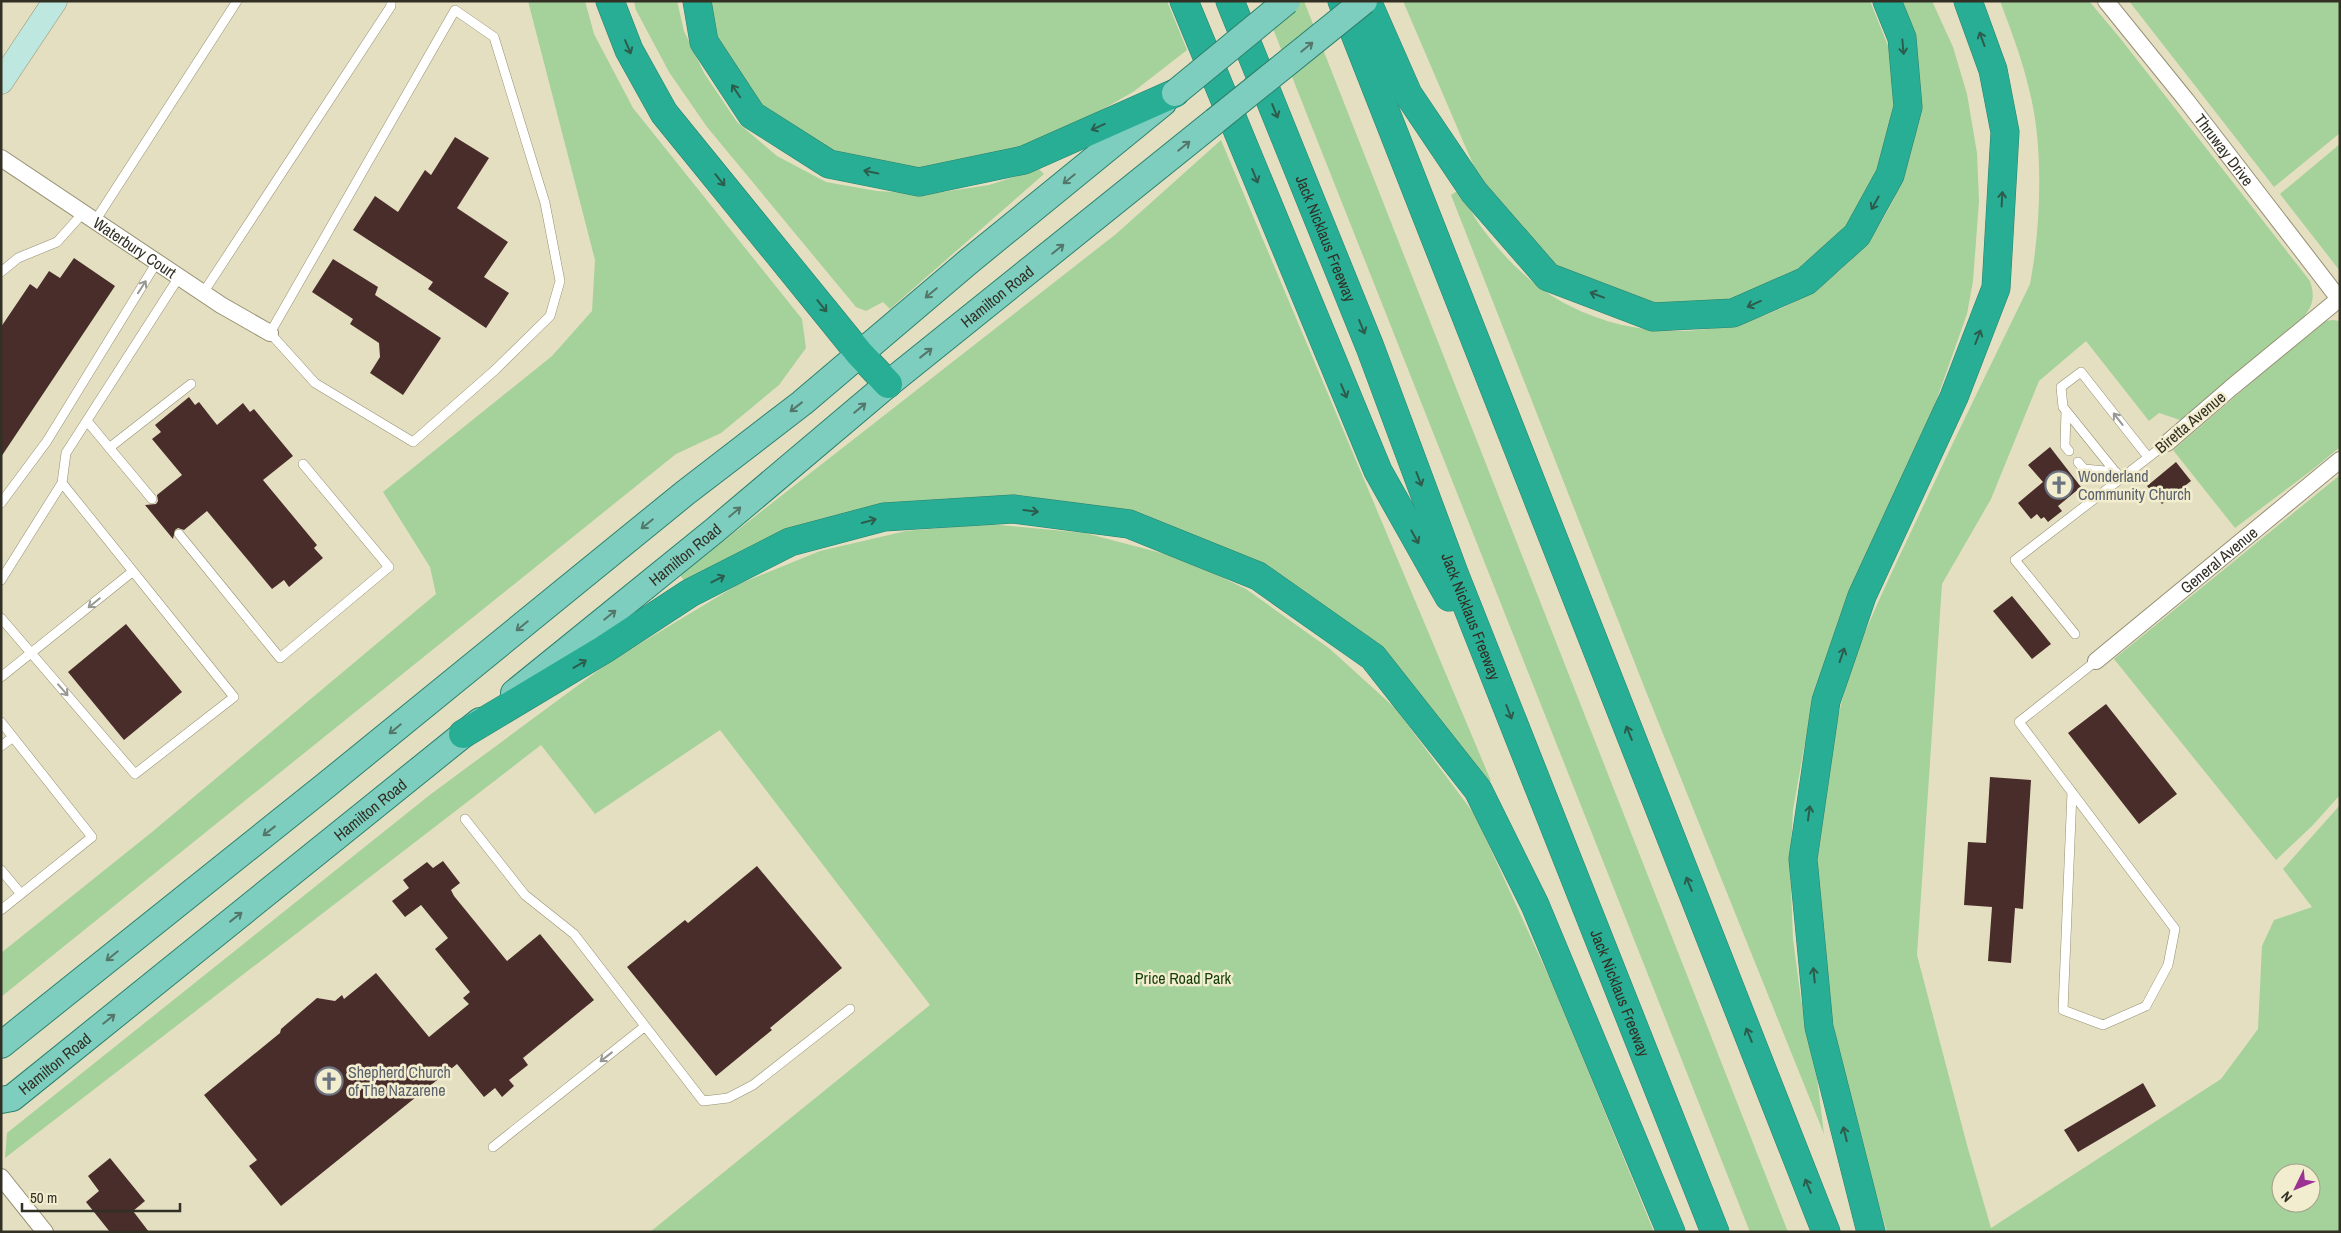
<svg xmlns="http://www.w3.org/2000/svg" width="2341" height="1233" viewBox="0 0 2341 1233" font-family="'Archivo Narrow',sans-serif">
  <style>
    .green { fill: #a5d19b; fill-rule: evenodd }
    .building { fill: #492d2b }
    .lines { fill: none; stroke-linecap: round; stroke-linejoin: round }
    .service-casing { stroke: #959073; stroke-width: 10 }
    .minor-casing { stroke: #959073; stroke-width: 18 }
    .secondary-casing { stroke: #959073; stroke-width: 25 }
    .primary-casing { stroke: #2c826d; stroke-width: 28 }
    .motorway-casing { stroke: #2c826d; stroke-width: 29 }
    .service { stroke: #fff; stroke-width: 9 }
    .minor { stroke: #fff; stroke-width: 16 }
    .secondary { stroke: #bee7df; stroke-width: 24 }
    .primary { stroke: #7ecebf; stroke-width: 26 }
    .motorway { stroke: #28ae95; stroke-width: 28 }
    .primary-bridge-casing { stroke: #2c826d; stroke-width: 28; stroke-linecap: butt }
    .primary-bridge { stroke: #7ecebf; stroke-width: 26 }
    .oneway { stroke: #2e5c4c }
    .oneway2 { stroke: #54776a }
    .oneway3 { stroke: #989892 }
    .labels { text-anchor: middle; dominant-baseline: central; stroke-width: 5; stroke-linejoin: round; paint-order: stroke }
    .street-label { font-size: 16px; fill: #323024; stroke: #f2edce }
    .worship-label { font-size: 16px; fill: #5b616d; stroke: #f2edce; text-anchor: start }
    .park-label { font-size: 16px; fill: #143f08; stroke: #f2edce }
  </style>
  <rect width="100%" height="100%" fill="#e5dfc1"/>
  <path class="green" d="M528 1H585L594 34 633 108 802 319 806 348 779 385 721 433 676 454 1 997V953L152 832 436 594 430 567 383 492 552 356 592 311 595 260Z
    M634 1H677L684 31 704 73 737 122 777 156 826 182 877 191 929 194 989 185 1039 169 1044 174 890 309 883 302 866 311 856 307 707 127 669 72 636 10Z
    M703 1H1167L1187 50 1133 92 1063 132 1008 154 935 168H876L828 156 757 107 712 37Z
    M1262 1H1304L1788 1232H1750Z
    M1403 1H1870L1889 48 1894 80 1893 110 1877 173 1842 236 1818 258 1783 281 1748 297 1665 309 1545 262 1515 231 1475 169Z
    M1899 1H1932L1953 47 1967 94 1977 153 1979 201 1973 281 1967 314 1922 441 1822 674 1804 748 1793 810 1790 864 1793 939 1801 1000 1817 1078 1824 1134 1647 694 1451 195 1459 190C1468 204 1475 220 1485 232 1507 261 1537 290 1570 306 1672 358 1806 327 1874 233 1888 213 1899 189 1907 166 1910 156 1914 143 1914 132 1915 119 1911 105 1909 91 1906 61 1903 31 1899 1Z
    M2000 1H2089L2120 38 2310 281C2316 300 2312 307 2300 322L2188 417 2180 420 2159 413 2149 421 2086 341 2039 381 1991 499 1942 584 1917 955 1967 1145 1991 1228 2221 1079 2258 1029 2262 946 2274 920 2312 907 2283 869 2340 805V1232H1887C1854 1120 1821 1006 1818 888 1815 815 1834 711 1861 642 1881 593 1905 545 1928 496 1961 425 1996 354 2030 284 2041 226 2044 146 2029 89 2022 59 2011 30 2000 1ZM2281 1173H2311V1203H2281Z
    M2129 1H2340V133L2274 187Z
    M1221 140 1491 781 1483 780 1424 703 1218 545 975 500 686 583 680 575 1116 234Z
    M2340 144V271L2280 194Z
    M2333 320 2340 321V447L2312 470 2235 528 2173 450 2316 327 2325 321Z
    M2340 475V795L2312 826 2276 860 2114 659Z
    M990 524 1085 533 1184 559 1246 589 1330 649 1395 708 1475 815 1554 988 1654 1232H650L930 1005 720 730 595 814 541 745 5 1158 7 1133 431 794 611 661 739 584 820 551 906 531Z"/>
  <path class="building" d="M455 137 489 158 457 208 508 242 484 277 509 293 486 328 428 289 433 282 353 230 375 196 398 212 425 170 431 175Z
    M74 258 115 286 1 457V327L30 284 37 289 49 271 60 278Z
    M333 259 378 287 375 295 441 338 403 395 370 373 380 357 379 343 350 324 353 319 312 292Z
    M189 397 195 405 199 402 217 425 243 403 250 412 254 409 293 456 263 480 317 545 314 548 323 558 289 587 284 580 272 589 207 511 184 530 178 528 175 530 173 539 145 505 156 504 158 501 157 495 182 475 152 439 161 432 155 425Z
    M2050 447 2081 487 2058 506 2062 511 2048 522 2044 517 2041 519 2037 514 2031 519 2018 503 2043 482 2028 465Z
    M2176 462 2191 481 2162 504 2147 486Z
    M2012 596 2051 644 2032 659 1993 611Z
    M126 624 182 692 124 740 68 672Z
    M2106 704 2177 794 2139 824 2068 733Z
    M1990 777 2031 780 2023 909 2015 908 2011 963 1988 961 1992 907 1964 905 1968 842 1986 843Z
    M443 861 460 883 451 890 454 896 507 961 540 934 594 1000 523 1058 528 1065 509 1080 514 1086 502 1097 495 1088 484 1097 457 1064 281 1206 249 1166 257 1160 204 1095 280 1033 281 1029 317 998 335 1001 342 995 344 999 376 973 429 1037 469 1004 463 998 470 992 435 949 448 938 421 905 405 917 392 901 409 888 403 880 427 862 433 868Z
    M757 866 842 968 770 1028 772 1030 716 1076 627 967 685 920 688 923Z
    M2143 1083 2156 1106 2078 1152 2064 1130Z
    M110 1158 145 1201 133 1211 149 1232H110L86 1202 99 1191 88 1176Z"/>
  <g class="lines">
    <g class="service-casing">
      <path id="service" d="M455 10 494 37 545 203 560 281 550 316 495 370 413 442 315 383 270 333Z
        M95 221 237 1
        M1 272 18 258 57 242 83 213
        M203 293 391 6V1
        M2066 411 2065 446 2069 451
        M87 421 152 499
        M109 448 191 384
        M2078 462 2084 469 2116 472
        M2121 479 2063 407 2061 387 2081 372 2148 457
        M1 503 47 441 157 262
        M179 534 280 658 389 567 303 464
        M1 580 62 483 66 453 179 277
        M1 618 135 774 234 697 62 483
        M2075 634 2015 560 2167 443
        M1 677 132 572
        M1 722 92 837 1 910
        M1 746 12 738
        M2072 792 2063 1010 2103 1025 2146 1006 2168 965 2175 929 2019 722 2096 661
        M465 819 525 895 574 934 703 1101 728 1098 753 1085 850 1009
        M1 870 21 894
        M493 1147 644 1027"/>
    </g>
    <g class="minor-casing">
      <g id="minor">
        <path id="s1" d="M2106 1 2186 100 2340 300"/>
        <path id="s2" d="M1 158 221 305 270 333"/>
        <path d="M2167 443 2232 387 2339 299"/>
        <path id="s3" d="M2096 661 2340 460"/>
        <path d="M1 1177 45 1232"/>
      </g>
    </g>
    <g class="secondary-casing">
      <path id="secondary" d="M1 82 55 1"/>
    </g>
    <g class="primary-casing">
      <g id="primary">
        <path id="s4" d="M514 693 715 530 888 384 1215 121"/>
        <path d="M1 1045 325 786 685 493 802 403 968 262 1163 103"/>
        <path id="s5" d="M1 1100 12 1098 480 721"/>
      </g>
    </g>
    <g class="motorway-casing">
      <g id="motorway">
        <path d="M610 1 629 50 664 113 859 353 888 384"/>
        <path d="M697 1 704 42 752 115 829 164 919 182 1024 160 1175 93"/>
        <path d="M1184 1 1378 471 1449 597"/>
        <path id="s6" d="M1230 1 1370 347 1454 573 1715 1232"/>
        <path d="M1342 1 1826 1232"/>
        <path d="M1367 1 1408 94 1474 192 1548 277 1653 317 1733 313 1806 281 1857 235 1890 175 1908 107 1902 38 1887 1"/>
        <path d="M463 734 603 650 690 593 790 542 884 517 1013 509 1129 524 1258 576 1373 657 1478 790 1535 905 1671 1232"/>
        <path d="M1871 1232 1819 1027 1803 859 1826 701 1862 596 1954 397 1996 288 2005 132 1993 70 1968 1"/>
      </g>
    </g>
    <use href="#service" class="service"/>
    <use href="#minor" class="minor"/>
    <use href="#secondary" class="secondary"/>
    <use href="#primary" class="primary"/>
    <use href="#motorway" class="motorway"/>
    <g class="primary-bridge-casing">
      <path id="primary-bridge" d="M1175 93 1287 1
        M1215 121 1364 1"/>
    </g>
    <use href="#primary-bridge" class="primary-bridge"/>
  </g>
  <defs><path id="oneway-shaft" d="M-6 0H5M1.5-3L5.5 0L1.5 3" fill="none" stroke-width="1.6" stroke-linecap="round" stroke-linejoin="round" transform="scale(1.25)"/></defs>
  <g class="oneway">
    <use href="#oneway-shaft" transform="translate(1982 39) rotate(-110)"/>
    <use href="#oneway-shaft" transform="translate(628 47) rotate(67)"/>
    <use href="#oneway-shaft" transform="translate(1903 47) rotate(85)"/>
    <use href="#oneway-shaft" transform="translate(736 91) rotate(-124)"/>
    <use href="#oneway-shaft" transform="translate(1275 111) rotate(68)"/>
    <use href="#oneway-shaft" transform="translate(1098 127) rotate(156)"/>
    <use href="#oneway-shaft" transform="translate(871 172) rotate(-169)"/>
    <use href="#oneway-shaft" transform="translate(1255 176) rotate(68)"/>
    <use href="#oneway-shaft" transform="translate(720 180) rotate(51)"/>
    <use href="#oneway-shaft" transform="translate(2002 199) rotate(-87)"/>
    <use href="#oneway-shaft" transform="translate(1875 203) rotate(119)"/>
    <use href="#oneway-shaft" transform="translate(1597 295) rotate(-159)"/>
    <use href="#oneway-shaft" transform="translate(1754 304) rotate(156)"/>
    <use href="#oneway-shaft" transform="translate(822 306) rotate(51)"/>
    <use href="#oneway-shaft" transform="translate(1362 327) rotate(68)"/>
    <use href="#oneway-shaft" transform="translate(1978 337) rotate(-69)"/>
    <use href="#oneway-shaft" transform="translate(1344 391) rotate(67)"/>
    <use href="#oneway-shaft" transform="translate(1419 479) rotate(69)"/>
    <use href="#oneway-shaft" transform="translate(1031 511) rotate(7)"/>
    <use href="#oneway-shaft" transform="translate(869 521) rotate(-15)"/>
    <use href="#oneway-shaft" transform="translate(1415 537) rotate(61)"/>
    <use href="#oneway-shaft" transform="translate(718 579) rotate(-27)"/>
    <use href="#oneway-shaft" transform="translate(1842 655) rotate(-71)"/>
    <use href="#oneway-shaft" transform="translate(580 664) rotate(-31)"/>
    <use href="#oneway-shaft" transform="translate(1509 712) rotate(69)"/>
    <use href="#oneway-shaft" transform="translate(1629 733) rotate(-112)"/>
    <use href="#oneway-shaft" transform="translate(1809 813) rotate(-82)"/>
    <use href="#oneway-shaft" transform="translate(1689 884) rotate(-112)"/>
    <use href="#oneway-shaft" transform="translate(1814 975) rotate(-96)"/>
    <use href="#oneway-shaft" transform="translate(1749 1035) rotate(-112)"/>
    <use href="#oneway-shaft" transform="translate(1845 1134) rotate(-104)"/>
    <use href="#oneway-shaft" transform="translate(1808 1186) rotate(-112)"/>
  </g>
  <g class="oneway2">
    <use href="#oneway-shaft" transform="translate(1307 47) rotate(-39)"/>
    <use href="#oneway-shaft" transform="translate(1184 146) rotate(-39)"/>
    <use href="#oneway-shaft" transform="translate(1069 179) rotate(141)"/>
    <use href="#oneway-shaft" transform="translate(1058 249) rotate(-39)"/>
    <use href="#oneway-shaft" transform="translate(931 293) rotate(140)"/>
    <use href="#oneway-shaft" transform="translate(926 353) rotate(-38)"/>
    <use href="#oneway-shaft" transform="translate(796 407) rotate(142)"/>
    <use href="#oneway-shaft" transform="translate(860 408) rotate(-40)"/>
    <use href="#oneway-shaft" transform="translate(735 512) rotate(-40)"/>
    <use href="#oneway-shaft" transform="translate(647 524) rotate(141)"/>
    <use href="#oneway-shaft" transform="translate(610 615) rotate(-39)"/>
    <use href="#oneway-shaft" transform="translate(522 626) rotate(141)"/>
    <use href="#oneway-shaft" transform="translate(395 729) rotate(141)"/>
    <use href="#oneway-shaft" transform="translate(269 831) rotate(142)"/>
    <use href="#oneway-shaft" transform="translate(236 917) rotate(-38)"/>
    <use href="#oneway-shaft" transform="translate(112 956) rotate(141)"/>
    <use href="#oneway-shaft" transform="translate(109 1019) rotate(-39)"/>
  </g>
  <g class="oneway3">
    <use href="#oneway-shaft" transform="translate(142 287) rotate(-57)"/>
    <use href="#oneway-shaft" transform="translate(2118 419) rotate(-128)"/>
    <use href="#oneway-shaft" transform="translate(94 603) rotate(141)"/>
    <use href="#oneway-shaft" transform="translate(63 690) rotate(49)"/>
    <use href="#oneway-shaft" transform="translate(606 1057) rotate(142)"/>
  </g>
  <defs>
    <g id="church-ring" transform="scale(1.4375)"><circle r="9.5" fill="#f2edce" stroke="#6b7280" stroke-width="1.5"/><path d="M-1.2-6h2.4v3.5h3.3v2.4h-3.3V6h-2.4V-.1h-3.3v-2.4h3.3Z" fill="#6b7280"/></g>
  </defs>
  <g fill-rule="evenodd">
    <use href="#church-ring" x="2059" y="485"/>
    <use href="#church-ring" x="329" y="1081"/>
  </g>
  <g class="labels">
    <g class="street-label">
      <text stroke="none"><textPath href="#s1" startOffset="190">Thruway Drive</textPath></text>
      <text stroke="none"><textPath href="#s6" startOffset="256">Jack Nicklaus Freeway</textPath></text>
      <text stroke="none"><textPath href="#s2" startOffset="161">Waterbury Court</textPath></text>
      <text stroke="none"><textPath href="#s4" startOffset="625">Hamilton Road</textPath></text>
      <text transform="translate(2190 422) rotate(-40)">Biretta Avenue</text>
      <text stroke="none"><textPath href="#s4" startOffset="220">Hamilton Road</textPath></text>
      <text stroke="none"><textPath href="#s3" startOffset="159">General Avenue</textPath></text>
      <text stroke="none"><textPath href="#s6" startOffset="661">Jack Nicklaus Freeway</textPath></text>
      <text stroke="none"><textPath href="#s5" startOffset="471">Hamilton Road</textPath></text>
      <text stroke="none"><textPath href="#s6" startOffset="1066">Jack Nicklaus Freeway</textPath></text>
      <text stroke="none"><textPath href="#s5" startOffset="66">Hamilton Road</textPath></text>
    </g>
    <g class="worship-label">
      <text x="2078" y="476">Wonderland<tspan x="2078" dy="18">Community Church</tspan></text>
      <text x="348" y="1072">Shepherd Church<tspan x="348" dy="18">of The Nazarene</tspan></text>
    </g>
    <g class="park-label">
      <text x="1183" y="978">Price Road Park</text>
    </g>
  </g>
  <rect width="2341" height="1233" fill="none" stroke="#323024" stroke-width="5"/>
  <g transform="translate(2296 1188) rotate(227)"><circle r="24" fill="#f2edce" stroke="#a5a18a"/>
  <path d="M0-4L9 19L0 12L-9 19Z" fill="#9b3294"/>
  <text y="-8" font-size="14" font-weight="bold" text-anchor="middle" fill="#323024">N</text>
  </g>
  <path d="M22 1203v8h158v-8" fill="none" stroke="#323024" stroke-width="2.5"/>
  <text x="30" y="1203" font-size="15" fill="#323024" stroke="#f2edce" stroke-width="4" paint-order="stroke">50 m</text>
</svg>
